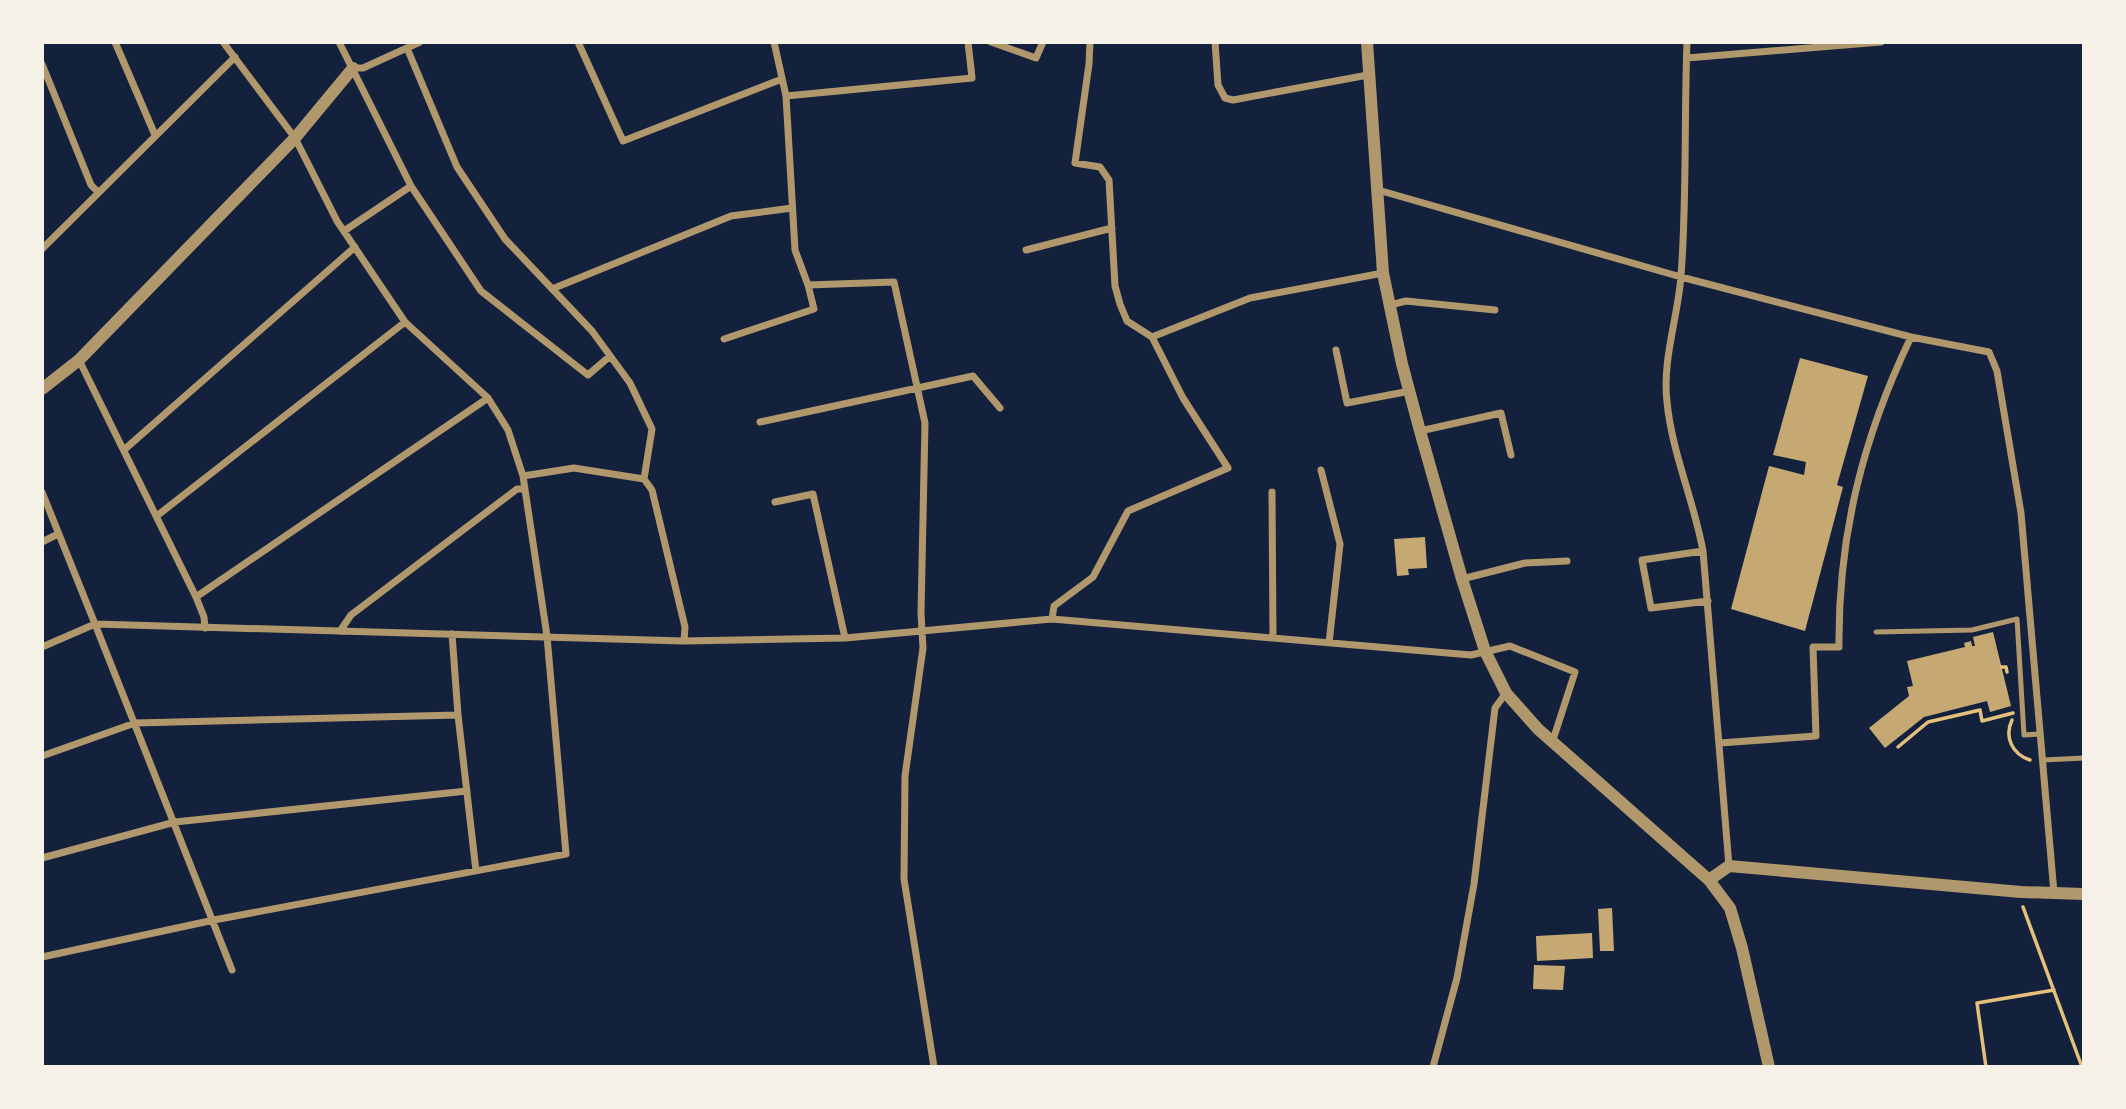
<svg xmlns="http://www.w3.org/2000/svg" width="2126" height="1109" viewBox="0 0 2126 1109" font-family="'Source Sans 3',sans-serif">
  <style>
    .building { fill: #c6a872 }
    .lines { fill: none; stroke-linecap: round; stroke-linejoin: round }
    .path { stroke: #e5c07b; stroke-width: 3.5 }
    .service { stroke: #b1986c; stroke-width: 5 }
    .minor { stroke: #b1986c; stroke-width: 7 }
    .tertiary { stroke: #b1986c; stroke-width: 12 }
  </style>
  <rect width="100%" height="100%" fill="#14213d"/>
  <path class="building" d="M1800 358 1868 376 1837 485 1843 487 1805 631 1731 609 1769 466 1804 475 1806 462 1773 455Z
    M1425 537 1427 568 1408 569 1409 575 1397 576 1394 539Z
    M1993 632 2011 706 1990 712 1987 701 1924 717 1885 748 1869 728 1909 696 1907 687 1913 686 1907 661 1965 647 1964 643 1971 641 1972 646H1975L1973 637Z
    M1612 908 1614 951H1600L1598 909Z
    M1592 933 1593 958 1537 961 1536 936Z
    M1534 965 1565 966 1563 990 1533 989Z"/>
  <g class="lines">
    <path class="path" d="M2001 667H2006L2007 672
      M2012 720C2004 737 2012 754 2030 760
      M1898 747 1928 722 1980 710 1982 721 2013 713
      M2023 907 2082 1067
      M1986 1067 1977 1003 2054 990"/>
    <path class="service" d="M1876 632 1972 630 2017 619 2024 735 2040 734
      M2043 760 2084 758"/>
    <path class="minor" d="M115 42 155 135
      M339 42 411 186 344 231
      M578 42 623 141 782 79
      M774 42 786 96 795 250 808 285 894 282 925 423 921 613 923 648 905 776 904 879 934 1067
      M991 42 1036 58 1043 42
      M1090 42 1089 64 1075 163 1100 167 1109 180 1115 286 1120 304 1127 321 1152 337 1250 298 1383 273
      M1215 42 1218 85 1225 98 1233 100 1368 75
      M1687 42C1684 120 1687 198 1681 276 1678 317 1662 360 1667 402 1672 453 1694 501 1703 551L1729 866
      M407 48 457 167 505 239 592 331 630 383 652 429 644 479 652 490 685 627 684 641
      M1687 58 1881 42
      M42 64 91 185 98 192
      M353 68H363L420 42
      M786 96 972 78 968 42
      M411 186 481 291 588 375 610 356
      M1378 190 1681 277 1911 337 1989 352 1997 371 2021 513 2054 893
      M42 249 235 57
      M1026 250 1112 228
      M552 289 731 216 792 208
      M1390 305 1406 301 1495 310
      M724 339 814 309 808 285
      M1336 350 1347 403 1410 391
      M79 360 196 597 204 617 205 628
      M760 422 973 376 1000 408
      M1420 431 1501 413 1511 455
      M125 449 355 247
      M1321 470 1340 544 1329 643
      M523 476 574 468 644 479
      M42 492 95 624 684 641 845 638 1052 619 1471 655 1510 646 1575 672 1552 743
      M1272 492 1273 638
      M775 502 813 494 845 638
      M158 515 405 322
      M42 542 58 534
      M1703 551 1642 560 1651 608 1708 601
      M1462 579 1525 563 1567 561
      M196 597 488 398
      M1052 619 1054 606 1093 577 1128 511 1228 468 1183 398 1152 337
      M340 631 351 615 517 489H525
      M452 634 458 715 476 871
      M42 647 95 624 232 970
      M1720 743 1816 736 1813 647H1839C1838 535 1863 437 1911 337
      M42 756 135 723 458 715
      M42 858 175 822 467 791
      M42 957 214 920 566 854 547 636 523 476 508 430 488 398 405 322 337 221 295 138 223 42
      M1433 1067 1457 978 1474 884 1495 708 1506 693"/>
    <path class="tertiary" d="M1367 42 1383 273 1402 364 1420 431 1462 579 1485 651 1506 693 1538 729 1709 880 1730 908 1742 948 1769 1067
      M42 389 79 360 295 138 353 68
      M1709 880 1729 866 2021 892 2084 894"/>
  </g>
  <rect width="2126" height="1109" fill="none" stroke="#f6f1e7" stroke-width="88"/>
</svg>
